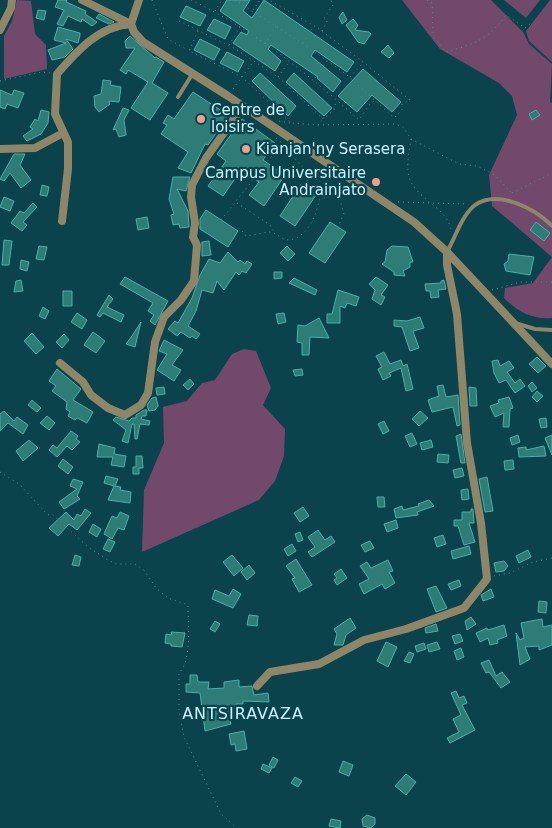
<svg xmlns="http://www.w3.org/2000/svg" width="552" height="828" viewBox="0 0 552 828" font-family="'DejaVu Sans',sans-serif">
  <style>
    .green { fill: #72486d }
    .building { fill: #2d7c78; stroke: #49b0ab }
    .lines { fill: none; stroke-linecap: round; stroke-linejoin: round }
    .path { stroke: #5a8e97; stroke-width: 1; stroke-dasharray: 1 4; stroke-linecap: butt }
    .lane { stroke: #8f8567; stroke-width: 4 }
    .street { stroke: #8f8567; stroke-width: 8 }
    .poi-dot { fill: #f49d8d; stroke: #0a434c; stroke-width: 2 }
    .labels { text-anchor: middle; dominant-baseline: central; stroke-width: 4.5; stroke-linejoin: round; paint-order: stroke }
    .poi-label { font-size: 15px; fill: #c8f5fe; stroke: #0a434c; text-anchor: start }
    .neighbourhood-label { font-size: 16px; letter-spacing: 1px; fill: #c8f5fe; stroke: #0a434c }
  </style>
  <rect width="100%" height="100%" fill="#0a434c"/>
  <path class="green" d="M17 0 31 1 35 34 46 45 47 69 4 79V36L12 21Z
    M402 0H491L523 32 529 44 552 64 550 102 552 103V318C532 320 517 311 504 298L505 288 533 283 552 257 492 206 489 175 517 115 512 96 499 83 440 49Z
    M504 0H540L526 18Z
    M550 0H552V62L529 41 526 31Z
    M244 349 256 351 271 388 263 405 285 429 284 456 275 481 259 500 142 552 144 490 164 443 163 407 187 401 202 383 215 380 232 354Z"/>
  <path class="building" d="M58 0H67L66 2 86 11 85 14 97 22 92 26 82 19 81 22 68 16 63 26 57 24 64 10 55 7Z
    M227 0H250L243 11 252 18 264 0 354 62 347 72 315 50 311 56 341 81 333 92 317 78 318 77 271 45 268 49 281 61 275 71 233 43 241 32 247 35 249 31 220 11Z
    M186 6 206 15 200 26 180 17Z
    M38 10 46 11 44 20 36 18Z
    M343 12 347 20 342 24 339 17Z
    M99 14 114 22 109 24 96 18Z
    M214 19 231 27 225 39 207 30Z
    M353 19 358 25 355 30 369 32 371 34 364 44 358 42 346 25Z
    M58 27 80 33V35L78 43 66 39 73 49 65 57 52 60 48 50 66 43 54 40Z
    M130 36 155 58 156 57 164 62 152 83 168 93 150 120 131 108 148 82 128 70 126 74 120 70 135 48H126L125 41Z
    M200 39 220 49 214 60 194 50Z
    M388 45 394 53 389 58 381 52Z
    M227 52 244 61 238 72 220 63Z
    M363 69 401 102 392 112 372 95 357 112 338 96Z
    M260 73 296 106 288 116 252 81Z
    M294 73 332 108 324 116 286 82Z
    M103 80 111 81 110 85 121 87 119 102 109 101 110 104 99 112 95 107 94 96 101 94Z
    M0 90 12 95 14 90 24 93 18 108 7 104 5 109 0 107Z
    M193 92 228 115 208 145 205 144 191 173 178 168 188 152 161 134 167 125 163 123 168 115 174 119Z
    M123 108 129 110 124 120 126 135 119 137 116 129 113 130Z
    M41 110 49 112 48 123 41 134 27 141 23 136 33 129 30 127 35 119 38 121Z
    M536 110 540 115 532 120 529 114Z
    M242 119 275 143 263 160 285 175 264 206 249 195 259 182 241 170 223 196 208 186 226 161 217 154Z
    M14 154H25L20 165 31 180 21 188 10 173 4 181 0 179Z
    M173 177H190L186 191 177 189 188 211 189 227 180 228 179 224 173 225 171 215 174 214 169 199Z
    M301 184 316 195 295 226 280 216Z
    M42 185 49 187 47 196 40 195Z
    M4 197 14 201 10 211 0 207Z
    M33 203 37 207 23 222 27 225 22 231 11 223 20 211 24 213Z
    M206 210 238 231 228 247 200 229V219Z
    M147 217 149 228 138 230 136 219Z
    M330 222 346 232 325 263 309 253Z
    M536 222 550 233 544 241 530 230Z
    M4 240 12 241 9 265H2Z
    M209 241 211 255 202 256V242Z
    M39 246 47 247 44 260 36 259Z
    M287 246 295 254 288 261 280 253Z
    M392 246 408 247 413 262H410V267L403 271 405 276 394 275V272L382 264 385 262 387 250Z
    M228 252 238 262 240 260 245 264 247 261 252 264 246 273 242 271 239 275 236 272 224 290 217 281 213 293 202 290 196 311 188 326 200 334 196 339 192 336 190 338 181 332 177 336 168 329 175 321 178 323 192 298 200 275 209 259 220 263Z
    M509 254 534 257 530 275 506 271 504 264 508 261Z
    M21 260 29 262 27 271 20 269Z
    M274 272H282V278L274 279Z
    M125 277 168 301 155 325 150 321 154 315 148 311 153 303 120 284Z
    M376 277 388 285 381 295 385 297 381 305 372 299 375 290 369 284Z
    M294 278 317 290 315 295 289 283Z
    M21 280 23 291 14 292 16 281Z
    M444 280 446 289 438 290 439 297 431 298 430 291H426L425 284 441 283V281Z
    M338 290 359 297 356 306 347 303 345 308 340 306V323H327V314H332Z
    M63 291H72V306H63Z
    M109 295 113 299 107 307 124 315 121 322 103 313 100 317 97 315Z
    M43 307 49 311 45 319 39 316Z
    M77 313 87 320 82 329 71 322Z
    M284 313 286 322 278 324 276 314Z
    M420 317 424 328 413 331 419 348 410 351 402 327 394 326V320L407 321Z
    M319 318 329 338 310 337 309 355H302V343L297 342 298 325 305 326Z
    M141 322 135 347 126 344 132 336Z
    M93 332 105 341 96 353 84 345Z
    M32 333 44 347 36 354 24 341Z
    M64 334 69 340 62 348 56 342Z
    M164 340 183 350 172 365 181 370 174 381 157 370 167 354 159 351Z
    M384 352 390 364 401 360 403 366 407 364 413 389 406 391 401 368 389 373 391 376 383 380 378 369 382 367 376 356Z
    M537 357 546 366 538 373 529 364Z
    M498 360 500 366 509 361 514 368 507 372 515 383 520 379 525 386 515 393 506 380 499 383 494 373 492 361Z
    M57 369 81 389 73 400 93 412 87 423 77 418 75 420 68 416 70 412 66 409 67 402 52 391 56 386 49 381Z
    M302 369 303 375 295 376 293 370Z
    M190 379 194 384 188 390 183 385Z
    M532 382 537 388 532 392 528 386Z
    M443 385 446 397 458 395 460 425 457 426 453 407 432 412 428 400 439 396 437 386Z
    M164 387 165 394 157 395 156 388Z
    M469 387 476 388 477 406H470Z
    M537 391 543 396 537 402 532 397Z
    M156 397 158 406 155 410 149 411 147 405 152 398Z
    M509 397 513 408 510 409 509 427H503L504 413 495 417 490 406 499 403 498 400Z
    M32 400 41 408 37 412 28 405Z
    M144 410H147L146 416H142L141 419 150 421 149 425 140 424 137 439H135L134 424H132L128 443 122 441 126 430 113 420 116 417 129 421 132 418H136V415Z
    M4 411 14 421 17 417 28 425 23 434 8 423 0 431V414Z
    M420 411 428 418 419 426 412 419Z
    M47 416 55 423 49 430 40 423Z
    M546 418 547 427 541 428 539 419Z
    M384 421 389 431 383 434 378 424Z
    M71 431 78 436 76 439 80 442 72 450 67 446 57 457 49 450 53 445 57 448Z
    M412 433 417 444 410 447 405 436Z
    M461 434 465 463H461L456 436Z
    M518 435 520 442 512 445 510 438Z
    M552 435V455L545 438Z
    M29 440 38 448 23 461 16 451Z
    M431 440 433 447 422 450 420 443Z
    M99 444 115 448 114 454 126 456 124 467 111 465 113 457H97Z
    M544 446 546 456 519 457 518 448 526 447V450Z
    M438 454 449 455 448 463 437 462Z
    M136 456H142L143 468H139V474H133V467H136Z
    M63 459 73 467 68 474 58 466Z
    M513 460 514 469 505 470 504 461Z
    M462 468 464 476 455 478 453 470Z
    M106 476 118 479 115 486 121 487 120 490 131 492 130 503 108 500 114 486 104 483Z
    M487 477 493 511 485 512 479 479Z
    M73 479 83 482 77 496 80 499 64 509 59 502 77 489 70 486Z
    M468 489 469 499 462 500 461 490Z
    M377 497H384L385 507H378Z
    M429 500 434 506 417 512 418 515 396 518 394 509 402 506 403 510 419 506 418 504Z
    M303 507 309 516 300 522 294 513Z
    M85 509 91 513 77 530 69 524 58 536 49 528 66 512 74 520 77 514 81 516Z
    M471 509H473L474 523H469L475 542 464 545 458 526H454V520H462V512H471Z
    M120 512 129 516 124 530 118 528 112 539 104 534 112 516 117 518Z
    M396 520 398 528 387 532 384 524Z
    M93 524 101 529 97 537 89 532Z
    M318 530 325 540 331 536 335 542 312 557 308 552 315 547 308 537Z
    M300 532 303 540 298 542 295 534Z
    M443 535 446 544 437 547 434 538Z
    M108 539 115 542 110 552 103 549Z
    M370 541 374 548 365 552 361 545Z
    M292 544 296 551 288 556 284 549Z
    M469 546 471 554 453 559 451 551Z
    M528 550 531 557 519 563 516 556Z
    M75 555 81 557 79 566 72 565Z
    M232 555 243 568 234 576 223 562Z
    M296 559 312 585 299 592 292 579 295 578 286 566Z
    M388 560 393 571 389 572 395 583 385 589 382 584 364 594 359 584 369 579 360 566 367 562 371 568Z
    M504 561 508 566 504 571 496 572 494 563Z
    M249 565 255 573 247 580 241 572Z
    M341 569 347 578 337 585 334 580 337 578 334 574Z
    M459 580 461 586 451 590 448 584Z
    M436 586 447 608 436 612 427 589Z
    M233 589 241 594 233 608 212 599 215 590 229 596Z
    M491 589 494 597 483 601 481 595Z
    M539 601 547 602 546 613 538 612Z
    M249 615 258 616 257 626 247 625Z
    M471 617 476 624 467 630 465 621Z
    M350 618 356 628 346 635 343 645H334L337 634 334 629Z
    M542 619 543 627 552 625V645L539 650V646L525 647 530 659 520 665 516 633 520 640 524 638 521 623Z
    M215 621 220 624 215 632 210 629Z
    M436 624 438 631 426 633 425 628Z
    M504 625 507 636 497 640 498 643 490 645 488 638 480 642 476 633 487 628 488 630Z
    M171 632 185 633 182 647 171 646V644L165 643 166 634 172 635Z
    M460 634 463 641 455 644 452 636Z
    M386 642 397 647 388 667 377 661Z
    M437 642 440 649 429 652 427 645Z
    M424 643 426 649 417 652 415 646Z
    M461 648 464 657 457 660 454 651Z
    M409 652 414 654 410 663 404 661Z
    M489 660 496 676 502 672 510 682 501 688 489 672 486 673 481 663Z
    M190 675H197L198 682H209L208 689 224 688V682L239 680V687L252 686 254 695 268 693 269 702 243 701V704H236L238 713 229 714 231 724 205 731 200 693 186 692V684H190Z
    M456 691 459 698 464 696 467 703 462 705 475 730 450 743 447 738 459 732 453 719 461 715 451 693Z
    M244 731 247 749 236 751 235 744 231 745 229 734Z
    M273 757 278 760 274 768 269 765Z
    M343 761 353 765 349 776 339 772Z
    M263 764 272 768 269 773 261 769Z
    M406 774 416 782 406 795 395 786Z
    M295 777 302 781 298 787 291 783Z
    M367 815 375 818V824L371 828 363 826 362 819Z
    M331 819 341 821 340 828 329 826Z"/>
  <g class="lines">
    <path class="path" d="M152 0 168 39 188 50
      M191 0C254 30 308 74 359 120L369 105 374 101
      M235 0 302 43 347 75 394 118 402 110V104L410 100 358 58 316 27 269 0
      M427 0 432 3 433 36 446 52C474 44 488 40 506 15L525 28 531 23
      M253 10 260 0
      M215 11 222 0
      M179 21 234 48 278 77 323 119 334 110 336 101
      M198 31 189 51 242 77 291 123 318 125 323 119
      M322 31 327 21 324 18 333 5 331 0
      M303 43 313 27
      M265 44 276 26
      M229 45 240 27
      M278 77 289 62
      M350 77 363 63
      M315 78 327 61
      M0 81 42 72 50 73
      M233 89 253 62
      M279 121 290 123
      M318 125 395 124 403 127 411 139 459 164 477 166 495 175 512 193
      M411 139C409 152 405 170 411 182 421 201 446 208 451 229
      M282 144 305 170 310 190
      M512 193 552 173
      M338 194 344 213 338 227
      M398 202 466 204
      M237 203 270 225 275 233
      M221 220 282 143 276 138
      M242 231 246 236C254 235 262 233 269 232 277 232 281 240 287 240 306 240 317 215 319 200L338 193 344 184
      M492 290 520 282H552
      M0 472 19 484 48 515 52 514 88 547 108 560 116 564H135L144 570 156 588 168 598 188 605C188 623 192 661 179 673V710L184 737 221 814 237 828
      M494 576 510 573 533 562 552 558"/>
    <path class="lane" d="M178 97 193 73
      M447 252C455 238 462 215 475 205 498 189 536 209 552 226
      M515 323 535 329 552 330"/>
    <path class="street" d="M82 0 131 24 134 32 143 42 228 96 414 222 447 252 552 364
      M0 30 11 8 12 0
      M0 149 35 148 63 133
      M62 221 68 169V142L55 114 57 74C77 51 99 26 131 24L139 0
      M60 363 83 382 91 395 108 408 125 415 141 405 148 393 155 342 164 317 181 300 194 281 197 245 193 237 195 223 191 197 192 185 206 158 243 106
      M257 686 270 672 319 664 364 640 406 629 464 608 487 579 481 523 467 443 457 314 447 265V252"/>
  </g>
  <g class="poi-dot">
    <circle cx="201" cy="119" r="5"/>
    <circle cx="246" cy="149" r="5"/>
    <circle cx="376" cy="182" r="5"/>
  </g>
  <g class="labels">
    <g class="poi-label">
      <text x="211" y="110">Centre de<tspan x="211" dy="17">loisirs</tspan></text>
      <text x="256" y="149">Kianjan'ny Serasera</text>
      <text x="366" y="173" text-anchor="end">Campus Universitaire<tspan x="366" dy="17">Andrainjato</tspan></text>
    </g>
    <g class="neighbourhood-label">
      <text x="243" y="713">ANTSIRAVAZA</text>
    </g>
  </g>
</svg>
